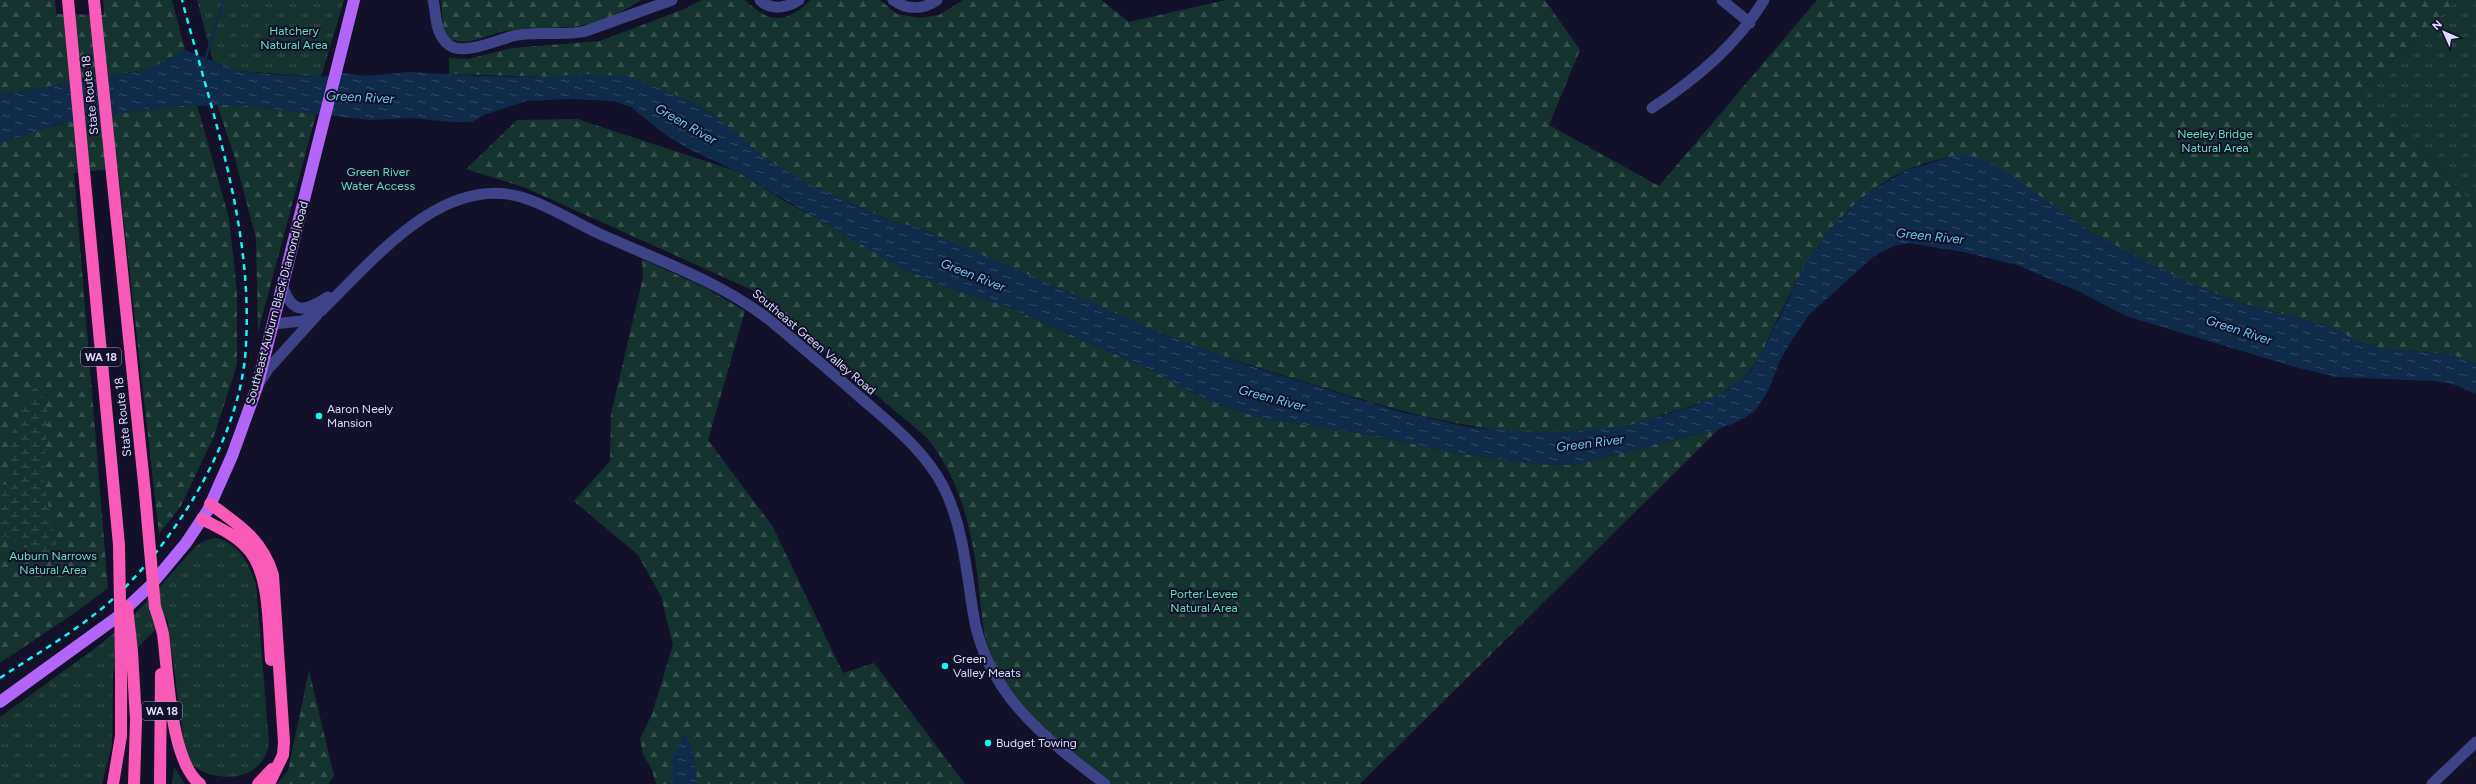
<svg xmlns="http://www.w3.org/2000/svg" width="2476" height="784" viewBox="0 0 2476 784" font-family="Figtree,sans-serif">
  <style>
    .grass { fill: url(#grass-tufts) }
    .forest { fill: url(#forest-firs) }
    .wetland { fill: url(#wetland-marsh) }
    .water { fill: url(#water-ripples) }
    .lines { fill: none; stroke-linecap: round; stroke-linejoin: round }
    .stream { stroke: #0f2b4b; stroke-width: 2.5 }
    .minor { stroke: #3e4387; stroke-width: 11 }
    .major { stroke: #b365fa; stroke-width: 12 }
    .highway { stroke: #fa5ab7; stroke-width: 12 }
    .rail { stroke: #0df8f7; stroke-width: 2.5; stroke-dasharray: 6 5; stroke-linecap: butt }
    .highway-bridge { stroke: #fa5ab7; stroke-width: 12 }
    .poi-dot { fill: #0df8f7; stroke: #131129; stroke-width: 1.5 }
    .labels { text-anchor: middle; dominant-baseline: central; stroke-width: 4; stroke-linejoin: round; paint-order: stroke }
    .shield { fill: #131129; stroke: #9f9ebe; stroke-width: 1 }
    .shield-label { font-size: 11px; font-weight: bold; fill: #dbdbfe }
    .park-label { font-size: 12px; fill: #67ddb4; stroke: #131129 }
    .street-label { font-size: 12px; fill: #dbdbfe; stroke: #131129 }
    .poi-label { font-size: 12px; fill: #dbdbfe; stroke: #131129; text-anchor: start }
    .water-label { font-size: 13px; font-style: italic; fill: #6cc7fa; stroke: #131129 }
  </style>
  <defs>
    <pattern id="grass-tufts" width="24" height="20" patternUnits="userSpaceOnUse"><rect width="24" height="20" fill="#14332f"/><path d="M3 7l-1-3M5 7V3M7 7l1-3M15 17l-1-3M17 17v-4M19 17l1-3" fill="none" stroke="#36504e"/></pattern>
    <pattern id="forest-firs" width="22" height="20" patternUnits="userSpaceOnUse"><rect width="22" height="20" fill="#14332f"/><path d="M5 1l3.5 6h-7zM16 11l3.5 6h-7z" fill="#36504e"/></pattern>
    <pattern id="wetland-marsh" width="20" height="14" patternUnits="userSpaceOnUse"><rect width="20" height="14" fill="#14332f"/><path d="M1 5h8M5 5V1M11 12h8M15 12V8" fill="none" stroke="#36504e"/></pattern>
    <pattern id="water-ripples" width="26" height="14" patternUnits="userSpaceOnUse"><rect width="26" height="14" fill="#0f2b4b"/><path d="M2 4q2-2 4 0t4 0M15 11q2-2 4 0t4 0" fill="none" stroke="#314966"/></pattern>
  </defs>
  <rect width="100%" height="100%" fill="#131129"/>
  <path class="grass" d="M197 0H344L321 77 239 71 213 61Z
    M2457 0H2476V206L2361 90Z
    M215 538C237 541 250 565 256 584L269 742C264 784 213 784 190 763 187 757 186 748 184 742L167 618 113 672 112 745 102 784H0V717L101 644 136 613 197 545 206 540Z
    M174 767 185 784H172Z"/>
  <path class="forest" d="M0 0H55L56 14 104 15 103 0H172L185 50 150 69 0 95Z
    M441 0H641C625 11 608 19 589 24 560 31 530 25 501 32 486 35 468 47 451 39 439 33 444 11 441 0Z
    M702 0H745C770 24 785 24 811 0H880L897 14 920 18 939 15 963 0H1101L1129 22 1226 0H1545L1580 50 1549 125 1659 186 1817 0H2457L2361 90 2476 206V364L2450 354 2380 349 2357 341 2331 327 2234 301 2187 282 2106 241 2081 226 1954 156C1939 160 1921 163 1907 170 1826 207 1794 283 1759 359 1737 392 1702 404 1665 414 1653 418 1640 423 1627 426 1519 447 1417 417 1315 385 1262 369 1209 353 1158 332 1079 300 1002 264 924 230L886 219 804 182 760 155 714 115 585 74 550 77 449 74V58L468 59 512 48 600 41 684 9Z
    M197 105 229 218 237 292V364L214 436 181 506 159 534 118 168 74 173 108 588 76 612 0 663V143C62 119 131 109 197 105Z
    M217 105H237L316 114 258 332 256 238 234 155Z
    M577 119 736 171 790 204 944 286 1006 306 1147 368 1211 402 1262 418 1378 436 1451 452 1535 464 1574 465 1719 429 1360 784C1297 784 1234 784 1171 784 1159 784 1122 784 1112 784 1100 780 1087 766 1078 758 1034 721 988 677 982 617 976 554 968 487 926 437L752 290 526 188 466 169 517 120Z
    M642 259 704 287 745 311 708 440 773 527 843 673 874 663 965 784H656L652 770 643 754 640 739 652 714 673 645 661 596 638 555 574 501 610 461 611 414 643 277Z
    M309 670 334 776 328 784H277L288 771Z"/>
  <path class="wetland" d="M34 387 41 392 48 413 43 479 56 544 48 561 31 565 27 546 5 536 0 538V485L13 484 9 439 21 410Z"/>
  <path class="water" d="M185 50 239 71 282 75 321 77 342 73 366 76 409 72 479 76 550 77 585 74 626 76 692 101 714 115 760 155 804 182 886 219 924 230 1078 296 1160 333 1247 365 1401 412 1468 427 1515 431 1569 432 1627 426 1694 406 1728 390 1751 371 1759 359 1806 263 1834 225 1852 207 1870 192 1907 170 1954 156H1970L1987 161 2006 172 2094 234 2187 282 2234 301 2331 327 2357 341 2380 349 2450 354 2476 364V394L2453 384 2433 381 2336 377 2295 367 2126 316 2078 291 2017 265 1964 252 1908 243 1893 246 1874 256 1809 315 1792 340 1780 360 1768 391 1755 411 1739 421 1719 429 1574 465 1535 464 1451 452 1378 436 1262 418 1211 402 1147 368 1006 306 944 286 903 269 736 171 689 149 663 133 631 107 613 101 570 99 526 101 484 115 472 122H451L412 118 370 120 237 105 182 106 147 109 55 125 0 143V95L150 69Z
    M684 734 691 745 698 784H671L672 758Z"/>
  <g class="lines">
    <path class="stream" d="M205 60 224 0"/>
    <path class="minor" d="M433 0C437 16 434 33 449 45 462 56 498 40 513 36 537 30 562 37 586 31L672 0
      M760 0C771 11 787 8 799 0
      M893 0C907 10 923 10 937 0
      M1722 0 1750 23
      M1652 108C1696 79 1737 45 1764 0
      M283 287C293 316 306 311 328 297
      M273 324 302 321 321 311C372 262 441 174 521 197 552 206 579 226 609 238 663 262 719 282 767 318 799 344 830 371 861 398 892 425 924 450 943 486 963 525 966 569 973 612 985 692 1044 738 1105 784
      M259 383 269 368 317 315
      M2432 784 2476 742"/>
    <path class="major" d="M0 702 116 618 151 585 186 543 208 510 232 456 257 387 354 0"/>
    <path class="highway" d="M68 0 119 545
      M94 0 145 493
      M210 504C239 525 262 539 273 575L284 742 283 755 269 784
      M202 519C217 527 234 534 246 547 271 571 268 627 271 660
      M155 607C158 616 161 625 163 634 168 671 170 761 200 784
      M132 652 136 720 134 784
      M113 784 121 736V664
      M160 784 161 674
      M258 784 272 769"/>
    <path class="rail" d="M0 678C39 652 82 628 116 596 146 568 170 536 192 501 217 459 240 408 245 358 256 235 213 117 182 0"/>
    <path class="highway-bridge" d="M145 493 155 607
      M119 545 121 664
      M127 607 132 652"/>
  </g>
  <g class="poi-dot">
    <circle cx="319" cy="416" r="4"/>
    <circle cx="945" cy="666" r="4"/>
    <circle cx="988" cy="743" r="4"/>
  </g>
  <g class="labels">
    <g class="shield">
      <rect x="81" y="348" width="40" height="18" rx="3"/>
      <rect x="142" y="702" width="40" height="18" rx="3"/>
    </g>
    <g class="shield-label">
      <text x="101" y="357">WA 18</text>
      <text x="162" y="711">WA 18</text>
    </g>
    <g class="park-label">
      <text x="294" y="31">Hatchery<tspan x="294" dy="14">Natural Area</tspan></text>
      <text x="2215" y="134">Neeley Bridge<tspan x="2215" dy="14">Natural Area</tspan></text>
      <text x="378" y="172">Green River<tspan x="378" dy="14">Water Access</tspan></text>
      <text x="53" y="556">Auburn Narrows<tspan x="53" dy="14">Natural Area</tspan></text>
      <text x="1204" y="594">Porter Levee<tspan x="1204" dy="14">Natural Area</tspan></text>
    </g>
    <g class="street-label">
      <text transform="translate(90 95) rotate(-96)">State Route 18</text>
      <text transform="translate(277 303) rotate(-75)">Southeast Auburn Black Diamond Road</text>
      <text transform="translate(814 342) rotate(40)">Southeast Green Valley Road</text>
      <text transform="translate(123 417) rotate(-96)">State Route 18</text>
    </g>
    <g class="poi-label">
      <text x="327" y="409">Aaron Neely<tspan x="327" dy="14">Mansion</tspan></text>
      <text x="953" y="659">Green<tspan x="953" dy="14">Valley Meats</tspan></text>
      <text x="996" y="743">Budget Towing</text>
    </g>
    <g class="water-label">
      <text transform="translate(360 97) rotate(3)">Green River</text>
      <text transform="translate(686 124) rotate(30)">Green River</text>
      <text transform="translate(1930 236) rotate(6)">Green River</text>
      <text transform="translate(973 275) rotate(22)">Green River</text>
      <text transform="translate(2239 330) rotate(18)">Green River</text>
      <text transform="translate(1272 398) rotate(15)">Green River</text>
      <text transform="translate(1590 443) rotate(-7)">Green River</text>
    </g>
  </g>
  <g transform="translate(2444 32) rotate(315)" stroke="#131129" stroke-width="3" paint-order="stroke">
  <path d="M0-3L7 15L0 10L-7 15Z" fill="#dbdbfe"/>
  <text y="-6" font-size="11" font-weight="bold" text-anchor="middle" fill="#dbdbfe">N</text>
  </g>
</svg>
